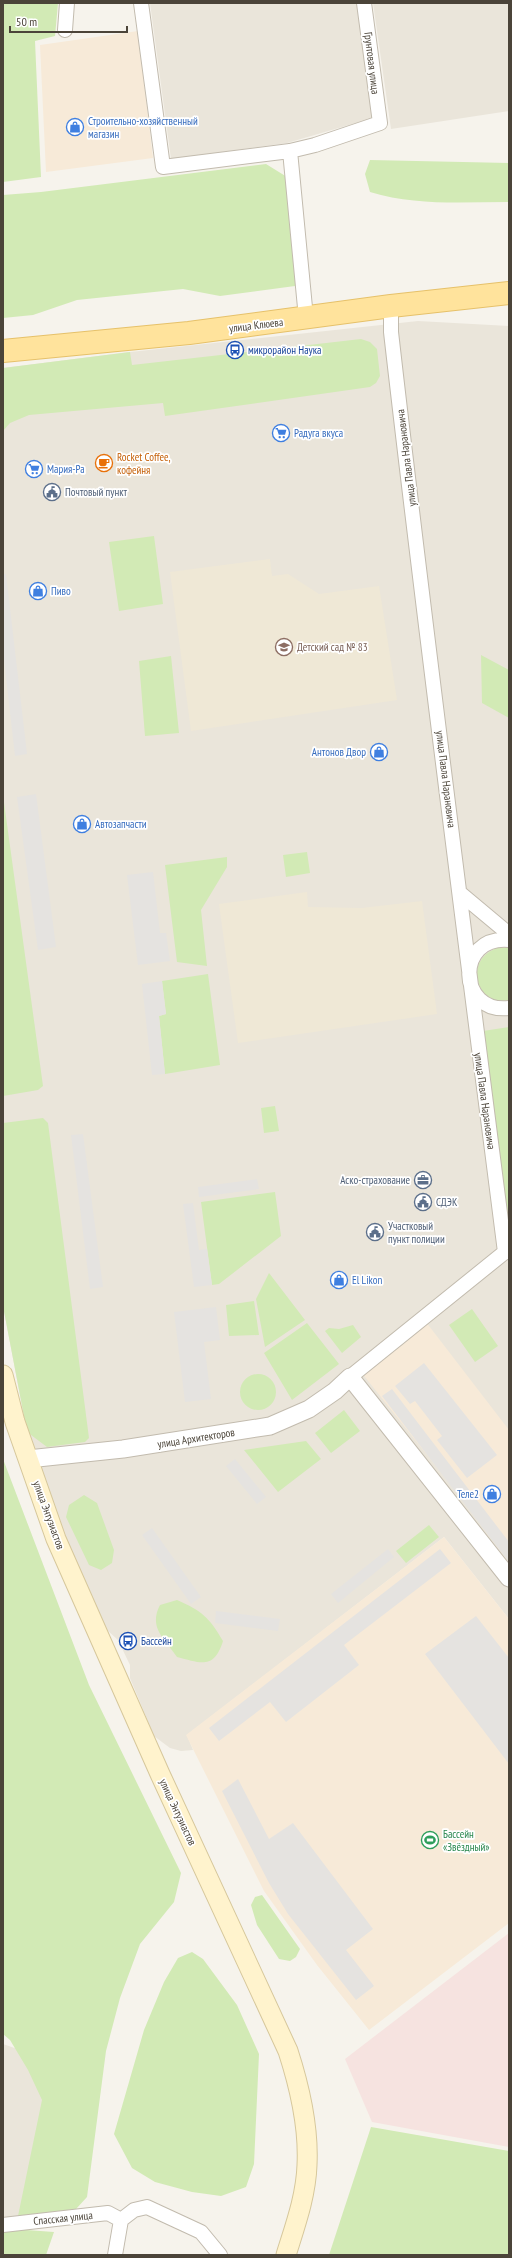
<svg xmlns="http://www.w3.org/2000/svg" width="512" height="2258" viewBox="0 0 512 2258" font-family="'PT Sans Narrow',sans-serif">
  <style>
    .residential { fill: #eae5da }
    .commercial { fill: #f7ead8 }
    .education { fill: #efe8d6 }
    .medical { fill: #f6e3e0 }
    .green { fill: #d2eab5 }
    .parking { fill: #e5e3e0 }
    .lines { fill: none; stroke-linecap: round; stroke-linejoin: round }
    .minor-casing { stroke: #c2bbae; stroke-width: 16 }
    .tertiary-casing { stroke: #c2bbae; stroke-width: 19 }
    .secondary-casing { stroke: #d6c79b; stroke-width: 21 }
    .primary-casing { stroke: #e6c16a; stroke-width: 24 }
    .minor { stroke: #fff; stroke-width: 14 }
    .tertiary { stroke: #fff; stroke-width: 17 }
    .secondary { stroke: #fff3cd; stroke-width: 19 }
    .primary { stroke: #ffe39c; stroke-width: 22 }
    .labels { text-anchor: middle; dominant-baseline: central; stroke-width: 3.5; stroke-linejoin: round; paint-order: stroke }
    .street-label { font-size: 11px; fill: #4b4439; stroke: #fff }
    .shop-label { font-size: 11px; fill: #366cbe; stroke: #fff; text-anchor: start }
    .transit-label { font-size: 11px; fill: #164399; stroke: #fff; text-anchor: start }
    .food-label { font-size: 11px; fill: #c56008; stroke: #fff; text-anchor: start }
    .service-label { font-size: 11px; fill: #4e5e75; stroke: #fff; text-anchor: start }
    .education-label { font-size: 11px; fill: #785e54; stroke: #fff; text-anchor: start }
    .leisure-label { font-size: 11px; fill: #27864d; stroke: #fff; text-anchor: start }
  </style>
  <rect width="100%" height="100%" fill="#f6f3ec"/>
  <path class="residential" d="M150 3H358L373 118 287 143 171 159Z
    M373 3H509V111L391 129Z
    M418 321 509 326V1619L444 1537 187 1735 193 1750 181 1751 170 1748 154 1736 130 1678V1665L118 1640 107 1630 81 1574 43 1482 27 1432 3 1306V368L130 352Z
    M3 2044 52 2061 26 2227 29 2255H3Z"/>
  <path class="commercial" d="M138 31 153 158 46 172 40 45Z
    M426 1322 509 1430V1558L361 1372Z
    M444 1537 509 1619V1923L369 2030 317 1965 264 1891 186 1735Z"/>
  <path class="education" d="M270 559 272 576 288 574 319 594 379 586 397 700 191 731 170 572Z
    M307 892 308 907 362 908 422 901 437 1014 238 1043 219 904Z"/>
  <path class="medical" d="M509 1933V2147L372 2122 345 2059Z"/>
  <path class="green" d="M3 3H58L55 36 35 41 41 177 3 182Z
    M370 160 509 163V202C462 202 416 206 370 192L365 174Z
    M266 164 287 177 298 276 295 286 220 296 183 289 77 300 33 315 3 318V195L41 192Z
    M361 339 370 342 377 349 380 376 376 383 370 387 165 416 163 403 29 415 10 423 3 431V368L130 352 132 365Z
    M154 536 163 604 119 611 109 542Z
    M481 655 509 670V718L482 703Z
    M171 656 179 733 145 736 139 661Z
    M3 795 43 1086 38 1090 3 1096Z
    M307 852 310 873 286 877 283 855Z
    M227 857V867L201 910 207 966 177 962 165 865Z
    M501 947 509 948V1000C475 1008 462 956 501 947Z
    M208 974 220 1065 165 1074 159 1016 166 1014 162 981Z
    M509 1027V1239L483 1031Z
    M275 1106 279 1131 264 1133 261 1108Z
    M43 1118 48 1123 89 1438 85 1442 47 1447 27 1432 3 1306V1123Z
    M275 1192 281 1236 219 1284 212 1285 201 1202Z
    M269 1273 305 1320 265 1347 256 1299Z
    M254 1301 259 1335 229 1336 226 1305Z
    M472 1309 498 1346 475 1362 449 1325Z
    M307 1323 339 1364 292 1400 264 1353Z
    M353 1325 361 1337 342 1353 325 1331 329 1328 339 1329Z
    M240 1392a18 18 0 1 1 36 0a18 18 0 1 1-36 0Z
    M344 1410 360 1431 331 1453 315 1433Z
    M306 1441 321 1459 278 1492 244 1450Z
    M3 1459 89 1685 181 1873 174 1902 140 1944 120 1998 106 2051 87 2197 76 2209 18 2216 42 2100 28 2070 10 2040 3 2034Z
    M84 1495 97 1503 114 1550 112 1563 101 1570 89 1565 66 1517 69 1505Z
    M429 1525 439 1537 406 1563 396 1551Z
    M177 1600C202 1611 209 1617 223 1641 214 1670 201 1663 177 1657 165 1639 148 1628 160 1605Z
    M262 1895 300 1949 296 1957 290 1961 279 1959 257 1925 251 1905 255 1897Z
    M192 1952 203 1959 237 2005 259 2054 254 2164 246 2187 221 2196 192 2192 155 2182 132 2168 114 2134 144 2030 164 1982 178 1958Z
    M371 2127 509 2151V2255H329Z
    M13 2229 54 2232 46 2255H3V2231Z"/>
  <path class="parking" d="M3 574H6L27 754 15 756 3 651Z
    M36 794 56 947 38 950 17 797Z
    M153 872 160 933H166L170 961 138 965 127 875Z
    M162 981 166 1014 159 1016 165 1074 152 1075 142 984Z
    M83 1134 103 1287 90 1289 71 1135Z
    M257 1179 259 1189 199 1197 198 1187Z
    M193 1203 199 1250 207 1249 212 1285 194 1287 183 1204Z
    M216 1307 220 1340 204 1342 211 1399 185 1402 174 1312Z
    M424 1363 497 1455 467 1478 437 1440 442 1436 415 1401 410 1404 395 1386Z
    M392 1389 509 1542V1562L382 1396Z
    M235 1459 266 1497 257 1504 226 1466Z
    M152 1528 201 1597 191 1604 142 1535Z
    M388 1549 394 1557 338 1603 331 1594Z
    M440 1549 451 1563 344 1645 359 1665 286 1722 270 1702 219 1741 209 1728Z
    M216 1611 280 1619 278 1631 215 1623Z
    M476 1616 509 1658V1764L425 1654Z
    M238 1779 269 1839 293 1823 373 1929 346 1950 374 1986 356 2000 288 1914 269 1883 222 1791Z"/>
  <g class="lines">
    <g class="minor-casing">
      <path id="minor" d="M141 3 163 167 290 151 315 145 380 123 364 3
        M65 30 67 3
        M290 151 306 318
        M391 306V332C426 639 466 946 505 1252
        M461 894 509 934
        M509 940C455 935 457 1014 509 1008
        M350 1377 505 1252H509
        M3 2225 108 2213 121 2220
        M115 2255 121 2220 134 2210 147 2207 201 2232 220 2255"/>
    </g>
    <g class="tertiary-casing">
      <path id="tertiary" d="M28 1459 123 1449 270 1426 309 1409 335 1391 350 1377 509 1578"/>
    </g>
    <g class="secondary-casing">
      <path id="secondary" d="M3 1375 15 1422 56 1539 160 1774 288 2051C300 2088 309 2126 307 2165 306 2196 295 2226 286 2255"/>
    </g>
    <g class="primary-casing">
      <path id="primary" d="M3 351 189 333 391 306 509 293"/>
    </g>
    <use href="#minor" class="minor"/>
    <use href="#tertiary" class="tertiary"/>
    <use href="#secondary" class="secondary"/>
    <use href="#primary" class="primary"/>
  </g>
  <defs>
    <g id="shop-ring" transform="scale(0.9)"><circle r="9.5" fill="#fff" stroke="#3f7fe0" stroke-width="1.5"/><path d="M-5-2.5h2.3a2.7 3.5 0 0 1 5.4 0H5L5.5 6h-11ZM-1.5-2.5h3a1.5 2.3 0 0 0-3 0Z" fill="#3f7fe0"/></g>
    <g id="bus-ring" transform="scale(0.9)"><circle r="9.5" fill="#fff" stroke="#1a4fb4" stroke-width="1.5"/><path d="M-5-6H5V4H4V6H2V4H-2V6H-4V4H-5ZM-3.5-4V0h7V-4ZM-3.5 1.2v1.5H-2V1.2ZM2 1.2v1.5H3.5V1.2Z" fill="#1a4fb4"/></g>
    <g id="supermarket-ring" transform="scale(0.9)"><circle r="9.5" fill="#fff" stroke="#3f7fe0" stroke-width="1.5"/><path d="M-6-5.5h2.5l.6 2H6L4.5 2H-2.5L-4.4-4H-6ZM-1.5 3.2a1.3 1.3 0 1 0 .1 0ZM3 3.2a1.3 1.3 0 1 0 .1 0Z" fill="#3f7fe0"/></g>
    <g id="cafe-ring" transform="scale(0.9)"><circle r="9.5" fill="#fff" stroke="#e8710a" stroke-width="1.5"/><path d="M-5.5-4.5H6V0H3Q3 3.5 0 3.5H-2.5Q-5.5 3.5-5.5 0ZM3-3.2v2h1.7v-2ZM-6 4.5H4V6H-6Z" fill="#e8710a"/></g>
    <g id="civic-ring" transform="scale(0.9)"><circle r="9.5" fill="#fff" stroke="#5c6f8a" stroke-width="1.5"/><path d="M-.6-6.5H3V-4.5H.6V-3L4-1V1h2V6H-6V1h2V-1L-.6-3ZM-1.2 2.5V6h2.4V2.5Z" fill="#5c6f8a"/></g>
    <g id="school-ring" transform="scale(0.9)"><circle r="9.5" fill="#fff" stroke="#8d6e63" stroke-width="1.5"/><path d="M0-5L7-2L0 1L-7-2ZM-4 1L0 2.5L4 1V4Q0 6-4 4Z" fill="#8d6e63"/></g>
    <g id="office-ring" transform="scale(0.9)"><circle r="9.5" fill="#fff" stroke="#5c6f8a" stroke-width="1.5"/><path d="M-6-3h4V-5.5h4V-3h4V5H-6ZM-1-4.5V-3h2v-1.5ZM-6 0V1H6V0Z" fill="#5c6f8a"/></g>
    <g id="stadium-ring" transform="scale(0.9)"><circle r="9.5" fill="#fff" stroke="#2e9e5b" stroke-width="1.5"/><path d="M0-5a6.5 5 0 1 0 0 10a6.5 5 0 1 0 0-10ZM-3.5-1.8h7v3.6h-7Z" fill="#2e9e5b"/></g>
  </defs>
  <g fill-rule="evenodd">
    <use href="#shop-ring" x="75" y="127"/>
    <use href="#bus-ring" x="235" y="350"/>
    <use href="#supermarket-ring" x="281" y="433"/>
    <use href="#cafe-ring" x="104" y="463"/>
    <use href="#supermarket-ring" x="34" y="469"/>
    <use href="#civic-ring" x="52" y="492"/>
    <use href="#shop-ring" x="38" y="591"/>
    <use href="#school-ring" x="284" y="647"/>
    <use href="#shop-ring" x="379" y="752"/>
    <use href="#shop-ring" x="82" y="824"/>
    <use href="#office-ring" x="423" y="1180"/>
    <use href="#civic-ring" x="423" y="1202"/>
    <use href="#civic-ring" x="375" y="1232"/>
    <use href="#shop-ring" x="339" y="1280"/>
    <use href="#shop-ring" x="492" y="1494"/>
    <use href="#bus-ring" x="128" y="1641"/>
    <use href="#stadium-ring" x="430" y="1840"/>
  </g>
  <g class="labels">
    <g class="street-label">
      <text transform="translate(372 63) rotate(83)">Грунтовая улица</text>
      <text transform="translate(256 325) rotate(-7)">улица Клюева</text>
      <text transform="translate(406 458) rotate(-97)">улица Павла Нарановича</text>
      <text transform="translate(446 779) rotate(83)">улица Павла Нарановича</text>
      <text transform="translate(485 1101) rotate(82)">улица Павла Нарановича</text>
      <text transform="translate(196 1438) rotate(-9)">улица Архитекторов</text>
      <text transform="translate(49 1515) rotate(70)">улица Энтузиастов</text>
      <text transform="translate(178 1812) rotate(65)">улица Энтузиастов</text>
      <text transform="translate(63 2218) rotate(-6)">Спасская улица</text>
    </g>
    <g class="shop-label">
      <text x="88" y="121">Строительно-хозяйственный<tspan x="88" dy="13">магазин</tspan></text>
      <text x="294" y="433">Радуга вкуса</text>
      <text x="47" y="469">Мария-Ра</text>
      <text x="51" y="591">Пиво</text>
      <text x="366" y="752" text-anchor="end">Антонов Двор</text>
      <text x="95" y="824">Автозапчасти</text>
      <text x="352" y="1280">El Likon</text>
      <text x="479" y="1494" text-anchor="end">Теле2</text>
    </g>
    <g class="transit-label">
      <text x="248" y="350">микрорайон Наука</text>
      <text x="141" y="1641">Бассейн</text>
    </g>
    <g class="food-label">
      <text x="117" y="457">Rocket Coffee,<tspan x="117" dy="13">кофейня</tspan></text>
    </g>
    <g class="service-label">
      <text x="65" y="492">Почтовый пункт</text>
      <text x="410" y="1180" text-anchor="end">Аско-страхование</text>
      <text x="436" y="1202">СДЭК</text>
      <text x="388" y="1226">Участковый<tspan x="388" dy="13">пункт полиции</tspan></text>
    </g>
    <g class="education-label">
      <text x="297" y="647">Детский сад № 83</text>
    </g>
    <g class="leisure-label">
      <text x="443" y="1834">Бассейн<tspan x="443" dy="13">«Звёздный»</tspan></text>
    </g>
  </g>
  <rect width="512" height="2258" fill="none" stroke="#4b4439" stroke-width="8"/>
  <path d="M10 26v6h117v-6" fill="none" stroke="#4b4439" stroke-width="2"/>
  <text x="16" y="26" font-size="12" fill="#4b4439" stroke="#ffffff" stroke-width="3" paint-order="stroke">50 m</text>
</svg>
